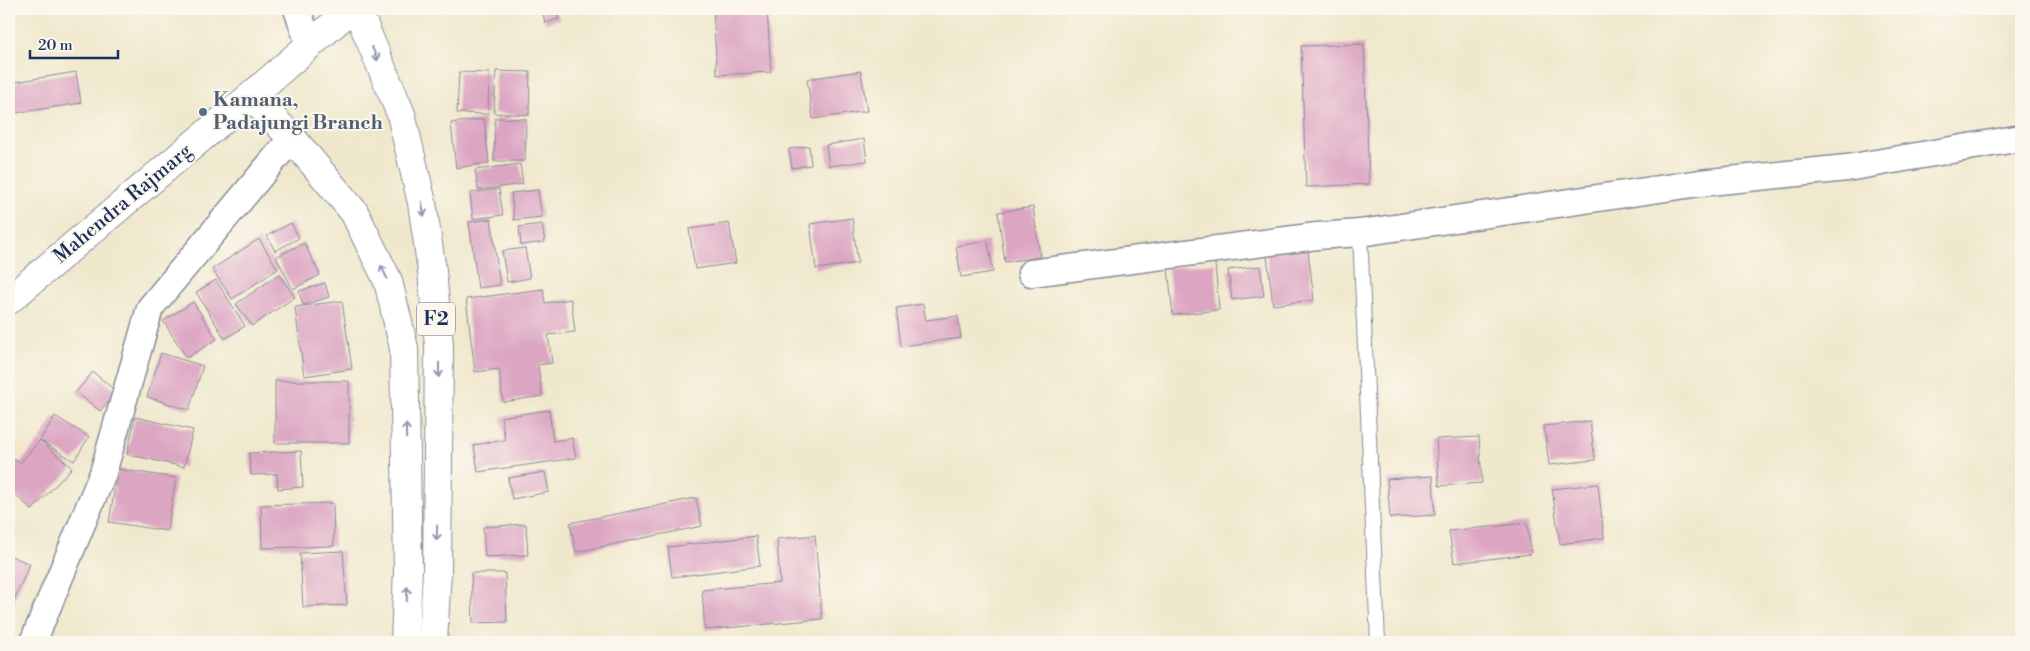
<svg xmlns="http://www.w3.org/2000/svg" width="2030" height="651" viewBox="0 0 2030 651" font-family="'Libre Bodoni',serif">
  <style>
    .building { fill: #dca5c2 }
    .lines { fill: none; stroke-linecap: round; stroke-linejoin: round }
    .lane-casing { stroke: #868c96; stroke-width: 16 }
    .street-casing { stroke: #868c96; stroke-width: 29 }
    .primary-casing { stroke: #868c96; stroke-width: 30 }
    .highway-casing { stroke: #868c96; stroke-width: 30 }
    .lane { stroke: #fff; stroke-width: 14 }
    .street { stroke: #fff; stroke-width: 26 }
    .primary { stroke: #fff; stroke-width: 28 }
    .highway { stroke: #fff; stroke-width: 28 }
    .oneway { stroke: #8d97ae }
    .service-dot { fill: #5c6f8a; stroke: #fbf7ec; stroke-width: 2 }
    .labels { text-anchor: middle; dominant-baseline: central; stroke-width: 4; stroke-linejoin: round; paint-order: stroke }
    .shield { fill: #fbf7ec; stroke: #5e6b89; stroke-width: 1 }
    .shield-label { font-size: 19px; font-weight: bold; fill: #1b2f5e }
    .service-label { font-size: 20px; font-weight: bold; fill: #4e5e75; stroke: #fbf7ec; text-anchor: start }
    .street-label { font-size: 20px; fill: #1b2f5e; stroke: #fbf7ec }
  </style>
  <rect width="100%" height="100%" fill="#fbf7ec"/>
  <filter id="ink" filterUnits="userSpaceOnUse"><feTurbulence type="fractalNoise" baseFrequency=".02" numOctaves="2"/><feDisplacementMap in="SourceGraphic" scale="10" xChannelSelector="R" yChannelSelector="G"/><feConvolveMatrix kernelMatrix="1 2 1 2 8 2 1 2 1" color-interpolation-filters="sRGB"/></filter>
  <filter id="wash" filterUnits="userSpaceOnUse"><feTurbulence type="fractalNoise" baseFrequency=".0096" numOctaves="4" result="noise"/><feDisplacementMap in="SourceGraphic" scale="20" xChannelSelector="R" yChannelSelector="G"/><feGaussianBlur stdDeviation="1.12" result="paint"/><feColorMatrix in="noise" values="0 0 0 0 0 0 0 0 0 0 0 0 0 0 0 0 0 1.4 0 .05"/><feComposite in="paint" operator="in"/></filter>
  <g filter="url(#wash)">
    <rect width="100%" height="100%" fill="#f0e8cd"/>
    <g id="blocks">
      <path class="building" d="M542 9H556L559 19 545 23Z
        M713 9H767L771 72 717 75Z
        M1364 44 1369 184 1306 187 1301 46Z
        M496 71 530 72 529 115 494 113Z
        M861 71 867 111 813 119 807 79Z
        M76 72 81 103 9 114V83Z
        M459 72 489 73 488 114 457 113Z
        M495 118 526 119 525 161H494Z
        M484 119 489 163 456 168 451 123Z
        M864 139 867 161 829 166 826 145Z
        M809 146 811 165 792 168 789 149Z
        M520 164 523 184 478 190 475 170Z
        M499 189 503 215 473 219 470 193Z
        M538 190 542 217 514 220 511 193Z
        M1033 207 1040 257 1005 262 998 212Z
        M852 218 858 263 816 269 810 224Z
        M491 219 500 285 478 288 469 222Z
        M291 223 299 238 275 251 267 236Z
        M729 223 736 263 695 269 689 229Z
        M542 224 545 242 521 245 519 227Z
        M259 239 278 269 232 299 212 269Z
        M988 241 993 272 961 277 956 246Z
        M304 243 320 275 293 289 276 257Z
        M1307 243 1314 300 1273 305 1266 248Z
        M525 248 530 278 507 282 502 251Z
        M1215 263 1219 310 1173 315 1168 268Z
        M1260 266 1264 296 1232 300 1228 270Z
        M279 274 295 297 252 326 236 304Z
        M216 280 245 326 225 339 196 292Z
        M325 283 329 297 303 305 299 291Z
        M543 289 545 303 571 299 575 332 548 335 552 363 538 365 542 396 503 402 499 369 475 372 466 299Z
        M342 301 352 369 304 376 295 307Z
        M193 302 217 339 187 358 163 321Z
        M923 304 926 320 958 316 961 338 901 346 896 308Z
        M161 353 203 366 189 410 147 397Z
        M93 372 117 392 100 411 76 392Z
        M275 381H349V443H275Z
        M549 410 553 441 572 438 576 458 478 472 474 445 505 440 501 417Z
        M55 416 89 437 74 461 40 440 72 468 32 510 9 489V465L14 459 20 463 40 440Z
        M135 417 193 430 184 467 127 454Z
        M1590 421 1595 460 1549 465 1544 426Z
        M1479 437 1482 483 1439 486 1436 439Z
        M301 451 303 487 278 489 277 474 251 475 249 453Z
        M118 469 176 478 167 531 109 522Z
        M545 472 549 492 512 499 508 478Z
        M1433 476 1435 515 1390 518 1387 479Z
        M1598 484 1604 538 1560 544 1552 489Z
        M696 498 702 526 576 552 570 523Z
        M333 503 334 546 262 548 261 505Z
        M1527 523 1531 554 1454 563 1449 531Z
        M526 524 528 555 485 557 483 527Z
        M815 535 822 619 705 630 702 590 780 583 777 539Z
        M756 536 760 566 672 577 668 547Z
        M343 551 347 605 303 607 300 553Z
        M9 555 30 564 13 602 9 600Z
        M471 573H505L507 622 473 623Z"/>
    </g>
  </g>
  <g filter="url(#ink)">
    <use href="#blocks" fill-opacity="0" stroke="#868c96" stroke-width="1"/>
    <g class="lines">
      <g class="lane-casing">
        <path id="lane" d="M1360 233 1378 642"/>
      </g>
      <g class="street-casing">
        <path id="street" d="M297 9 309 44
          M1031 273 1317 236 1360 233 1700 183 1847 168 2021 138
          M33 642 103 473 150 308 292 138"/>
      </g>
      <g class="primary-casing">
        <path id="primary" d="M357 9 401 114 422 203 432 271 439 345 437 571 433 642
          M251 96 292 138 354 212 388 281 404 348 408 569 405 642"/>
      </g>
      <g class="highway-casing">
        <path id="highway" d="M9 300 251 96 351 9"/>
      </g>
      <use href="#lane" class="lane"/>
      <use href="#street" class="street"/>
      <use href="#primary" class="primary"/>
      <use href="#highway" class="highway"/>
    </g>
    <defs><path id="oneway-shaft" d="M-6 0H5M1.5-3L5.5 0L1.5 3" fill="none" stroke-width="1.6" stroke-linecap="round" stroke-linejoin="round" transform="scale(1.25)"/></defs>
    <g class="oneway">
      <use href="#oneway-shaft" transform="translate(375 54) rotate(67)"/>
      <use href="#oneway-shaft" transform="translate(423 209) rotate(81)"/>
      <use href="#oneway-shaft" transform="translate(384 272) rotate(-116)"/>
      <use href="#oneway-shaft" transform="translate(439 370) rotate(90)"/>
      <use href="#oneway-shaft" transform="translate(406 431) rotate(-91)"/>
      <use href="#oneway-shaft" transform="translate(437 533) rotate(91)"/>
      <use href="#oneway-shaft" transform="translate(407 594) rotate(-88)"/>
    </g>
  </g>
  <circle class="service-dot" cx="203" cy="112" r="5"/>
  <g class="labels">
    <rect class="shield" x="417" y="302.5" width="38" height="33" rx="4"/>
    <g class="shield-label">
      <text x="436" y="319">F2</text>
    </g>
    <g class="service-label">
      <text x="213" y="100">Kamana,<tspan x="213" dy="23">Padajungi Branch</tspan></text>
    </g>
    <g class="street-label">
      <text transform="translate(123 204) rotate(-40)">Mahendra Rajmarg</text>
    </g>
  </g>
  <rect width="2030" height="651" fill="none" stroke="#fbf7ec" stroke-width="30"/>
  <path d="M30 50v8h88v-8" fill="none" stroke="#1b2f5e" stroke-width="2.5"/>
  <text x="38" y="50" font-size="15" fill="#1b2f5e" stroke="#fbf7ec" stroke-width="4" paint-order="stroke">20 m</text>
</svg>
